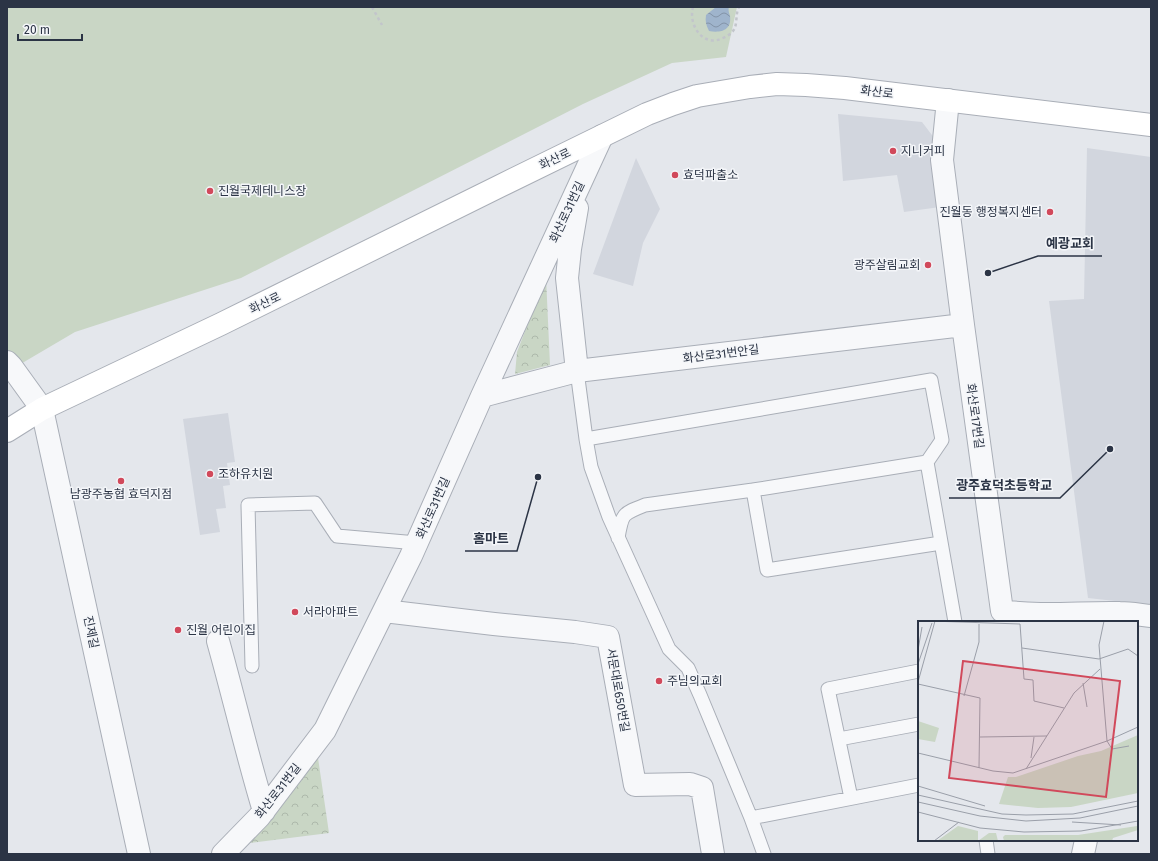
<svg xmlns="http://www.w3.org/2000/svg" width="1158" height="861" viewBox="0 0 1158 861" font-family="'Fira Sans','Noto Sans KR',sans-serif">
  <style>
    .built { fill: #d2d6de }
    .park { fill: url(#park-crowns) }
    .pitch { fill: #c9d6c5 }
    .water { fill: url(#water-waves) }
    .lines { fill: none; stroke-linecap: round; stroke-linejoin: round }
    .service-casing { stroke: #a9aeb7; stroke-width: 15 }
    .minor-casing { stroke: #a9aeb7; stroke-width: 24 }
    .secondary-casing { stroke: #a9aeb7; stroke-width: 24 }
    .path { stroke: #c2c5cb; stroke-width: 2.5; stroke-dasharray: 3 3; stroke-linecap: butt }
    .service { stroke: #f7f8fa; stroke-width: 13 }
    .minor { stroke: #f7f8fa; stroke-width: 22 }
    .secondary { stroke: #fff; stroke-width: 22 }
    .poi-dot { fill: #d1495b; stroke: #f4f6f9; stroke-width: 1.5 }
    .labels { text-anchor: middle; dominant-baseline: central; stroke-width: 3; stroke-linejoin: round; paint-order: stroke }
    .street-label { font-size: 12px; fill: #2b3445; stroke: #f4f6f9 }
    .poi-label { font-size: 12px; fill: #2b3445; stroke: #f4f6f9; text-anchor: start }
    .inset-road { fill: none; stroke: #9a9fa9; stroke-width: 1 }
    .view { fill: #d1495b; fill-opacity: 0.15; stroke: #d1495b; stroke-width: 2 }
    .inset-edge { fill: none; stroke: #2b3445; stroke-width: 2 }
    .leader { fill: none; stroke: #2b3445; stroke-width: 1.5 }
    .callout-dot { fill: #2b3445; stroke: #f4f6f9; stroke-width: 1.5 }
    .callout-label { font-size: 13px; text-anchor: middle; font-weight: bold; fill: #2b3445; stroke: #f4f6f9; stroke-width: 3; stroke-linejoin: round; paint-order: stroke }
  </style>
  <defs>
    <pattern id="park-crowns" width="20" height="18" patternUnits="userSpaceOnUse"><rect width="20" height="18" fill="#c9d6c5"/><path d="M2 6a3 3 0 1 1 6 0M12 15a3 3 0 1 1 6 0" fill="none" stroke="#adb8ab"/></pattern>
    <pattern id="water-waves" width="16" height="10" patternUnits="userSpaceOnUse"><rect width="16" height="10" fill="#9fb4cc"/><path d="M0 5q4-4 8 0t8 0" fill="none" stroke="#8293a7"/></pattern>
  </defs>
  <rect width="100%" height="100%" fill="#e4e7ec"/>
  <path class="built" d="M838 114 922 122 935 139 940 207 904 212 897 175 843 181Z
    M1087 148 1151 157V605L1088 598 1049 301 1084 299Z
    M636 158 660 209 643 243 633 286 593 274Z
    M228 413 235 462 227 463 230 485 223 486 226 508 216 509 220 532 200 535 183 419Z"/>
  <path class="park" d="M546 277 550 365 515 374 517 352Z
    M317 751 329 833 249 843 309 764Z"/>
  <path class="pitch" d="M7 7H737L726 57 672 63 583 104 241 278 75 332 7 372Z"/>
  <path class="water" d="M716 7H729C728 11 729 12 730 16 732 31 720 33 709 31 706 25 705 21 706 15Z"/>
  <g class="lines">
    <g class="service-casing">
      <path id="service" d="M577 371 586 439 591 467 609 517 669 649 688 668 700 695 751 818 764 854
        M586 439 931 380 942 440 927 462 955 622
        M753 490 767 570 941 543
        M618 538C622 514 622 514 645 505L753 490 927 462
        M252 666 248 505 315 503 337 536 417 543
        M839 739 919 724
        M851 798 828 689 919 671
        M751 818 919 785
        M986 840 988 854"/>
    </g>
    <g class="minor-casing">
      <path id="minor" d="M948 100 942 160 963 325 1002 611C1041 617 1081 612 1120 613 1130 613 1141 615 1151 616
        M577 208 570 249 567 278 577 371
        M7 362 11 366 42 409 139 854
        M482 396 577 371 963 325
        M384 611 494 624 575 632 608 637 635 785 690 784 702 788 713 854
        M218 641C234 698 247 755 264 811
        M223 854 259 817 325 730 411 556 482 396 602 136
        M1083 854 1086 840"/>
    </g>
    <g class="secondary-casing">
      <path id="secondary" d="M7 431 42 409 221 324 500 186 647 114 673 104 697 96 750 87 777 84 806 85 845 88 1151 125"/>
    </g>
    <path class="path" d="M372 7 382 25
      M693 7C688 25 703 48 723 38 727 36 731 34 733 31 738 25 735 14 739 7"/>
    <use href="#service" class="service"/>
    <use href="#minor" class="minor"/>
    <use href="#secondary" class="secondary"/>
  </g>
  <g class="poi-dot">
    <circle cx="893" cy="151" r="4"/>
    <circle cx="675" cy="175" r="4"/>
    <circle cx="210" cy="191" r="4"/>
    <circle cx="1050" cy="212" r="4"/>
    <circle cx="928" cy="265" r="4"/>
    <circle cx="210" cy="474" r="4"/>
    <circle cx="121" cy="481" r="4"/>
    <circle cx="295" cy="612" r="4"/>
    <circle cx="178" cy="630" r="4"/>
    <circle cx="659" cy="681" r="4"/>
  </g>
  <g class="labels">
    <g class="street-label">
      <text transform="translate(877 92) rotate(7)">화산로</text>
      <text transform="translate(555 159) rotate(-26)">화산로</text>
      <text transform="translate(567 212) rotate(-65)">화산로31번길</text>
      <text transform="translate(265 303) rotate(-26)">화산로</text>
      <text transform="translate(721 354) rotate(-7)">화산로31번안길</text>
      <text transform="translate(975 416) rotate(82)">화산로17번길</text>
      <text transform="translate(433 508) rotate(-66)">화산로31번길</text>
      <text transform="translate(91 632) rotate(78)">진제길</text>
      <text transform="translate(618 690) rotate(80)">서문대로650번길</text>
      <text transform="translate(278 791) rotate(-52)">화산로31번길</text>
    </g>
    <g class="poi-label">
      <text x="901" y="151">지니커피</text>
      <text x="683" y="175">효덕파출소</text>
      <text x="218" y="191">진월국제테니스장</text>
      <text x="1042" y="212" text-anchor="end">진월동 행정복지센터</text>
      <text x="920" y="265" text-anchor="end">광주살림교회</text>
      <text x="218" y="474">조하유치원</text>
      <text x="121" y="494" text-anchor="middle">남광주농협 효덕지점</text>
      <text x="303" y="612">서라아파트</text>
      <text x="186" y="630">진월 어린이집</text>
      <text x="667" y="681">주님의교회</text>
    </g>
  </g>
  <g transform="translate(918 621)">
    <rect width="220" height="220" fill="#e4e7ec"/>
    <path d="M40 205 60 210V220H19ZM71 212H78L80 220H60Z" fill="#c9d6c5"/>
    <path d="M219 205 220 209 195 217 194 220H86L85 216 87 214H160Z" fill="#c9d6c5"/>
    <path d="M0 100 21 107 17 121 0 118ZM220 114V172L153 186 120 187 81 183 90 156H98L160 135 183 130Z" fill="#c9d6c5"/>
    <path class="inset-road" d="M12 0 102 3 106 58 115 59 116 80 146 87M186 0 181 24 189 120 194 128 211 125M104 27 181 38 210 28 220 35M0 29 4 6M0 43 14 2M0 61 17 0M165 62 169 86M0 63 62 77 61 147M46 75 61 21V3M62 116 129 115M0 132 75 150 95 152 189 120 220 106M113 137 116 116M108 148 156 72 182 48M0 165 67 185M0 174 84 193 108 194 155 193 220 180M0 181 62 195 108 200 162 197 220 185M0 191 62 207 106 211 163 210 220 200M154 201 203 204M16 220 41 201"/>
    <path class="view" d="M45 40 202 60 188 176 31 157Z"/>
    <rect width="220" height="220" class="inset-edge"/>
  </g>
  <path class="leader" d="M988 273L1038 256H1102M1110 449L1060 498H949M538 477L517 551H465"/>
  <g class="callout-dot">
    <circle cx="988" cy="273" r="4"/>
    <circle cx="1110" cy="449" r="4"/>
    <circle cx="538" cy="477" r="4"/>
  </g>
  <g class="callout-label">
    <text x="1070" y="248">예광교회</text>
    <text x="1004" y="490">광주효덕초등학교</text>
    <text x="491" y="543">홈마트</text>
  </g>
  <rect width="1158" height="861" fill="none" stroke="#2b3445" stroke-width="16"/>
  <path d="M18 34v6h64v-6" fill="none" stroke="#2b3445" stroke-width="2"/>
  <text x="24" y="34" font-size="12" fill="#2b3445" stroke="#f4f6f9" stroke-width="3" paint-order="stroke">20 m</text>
</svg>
